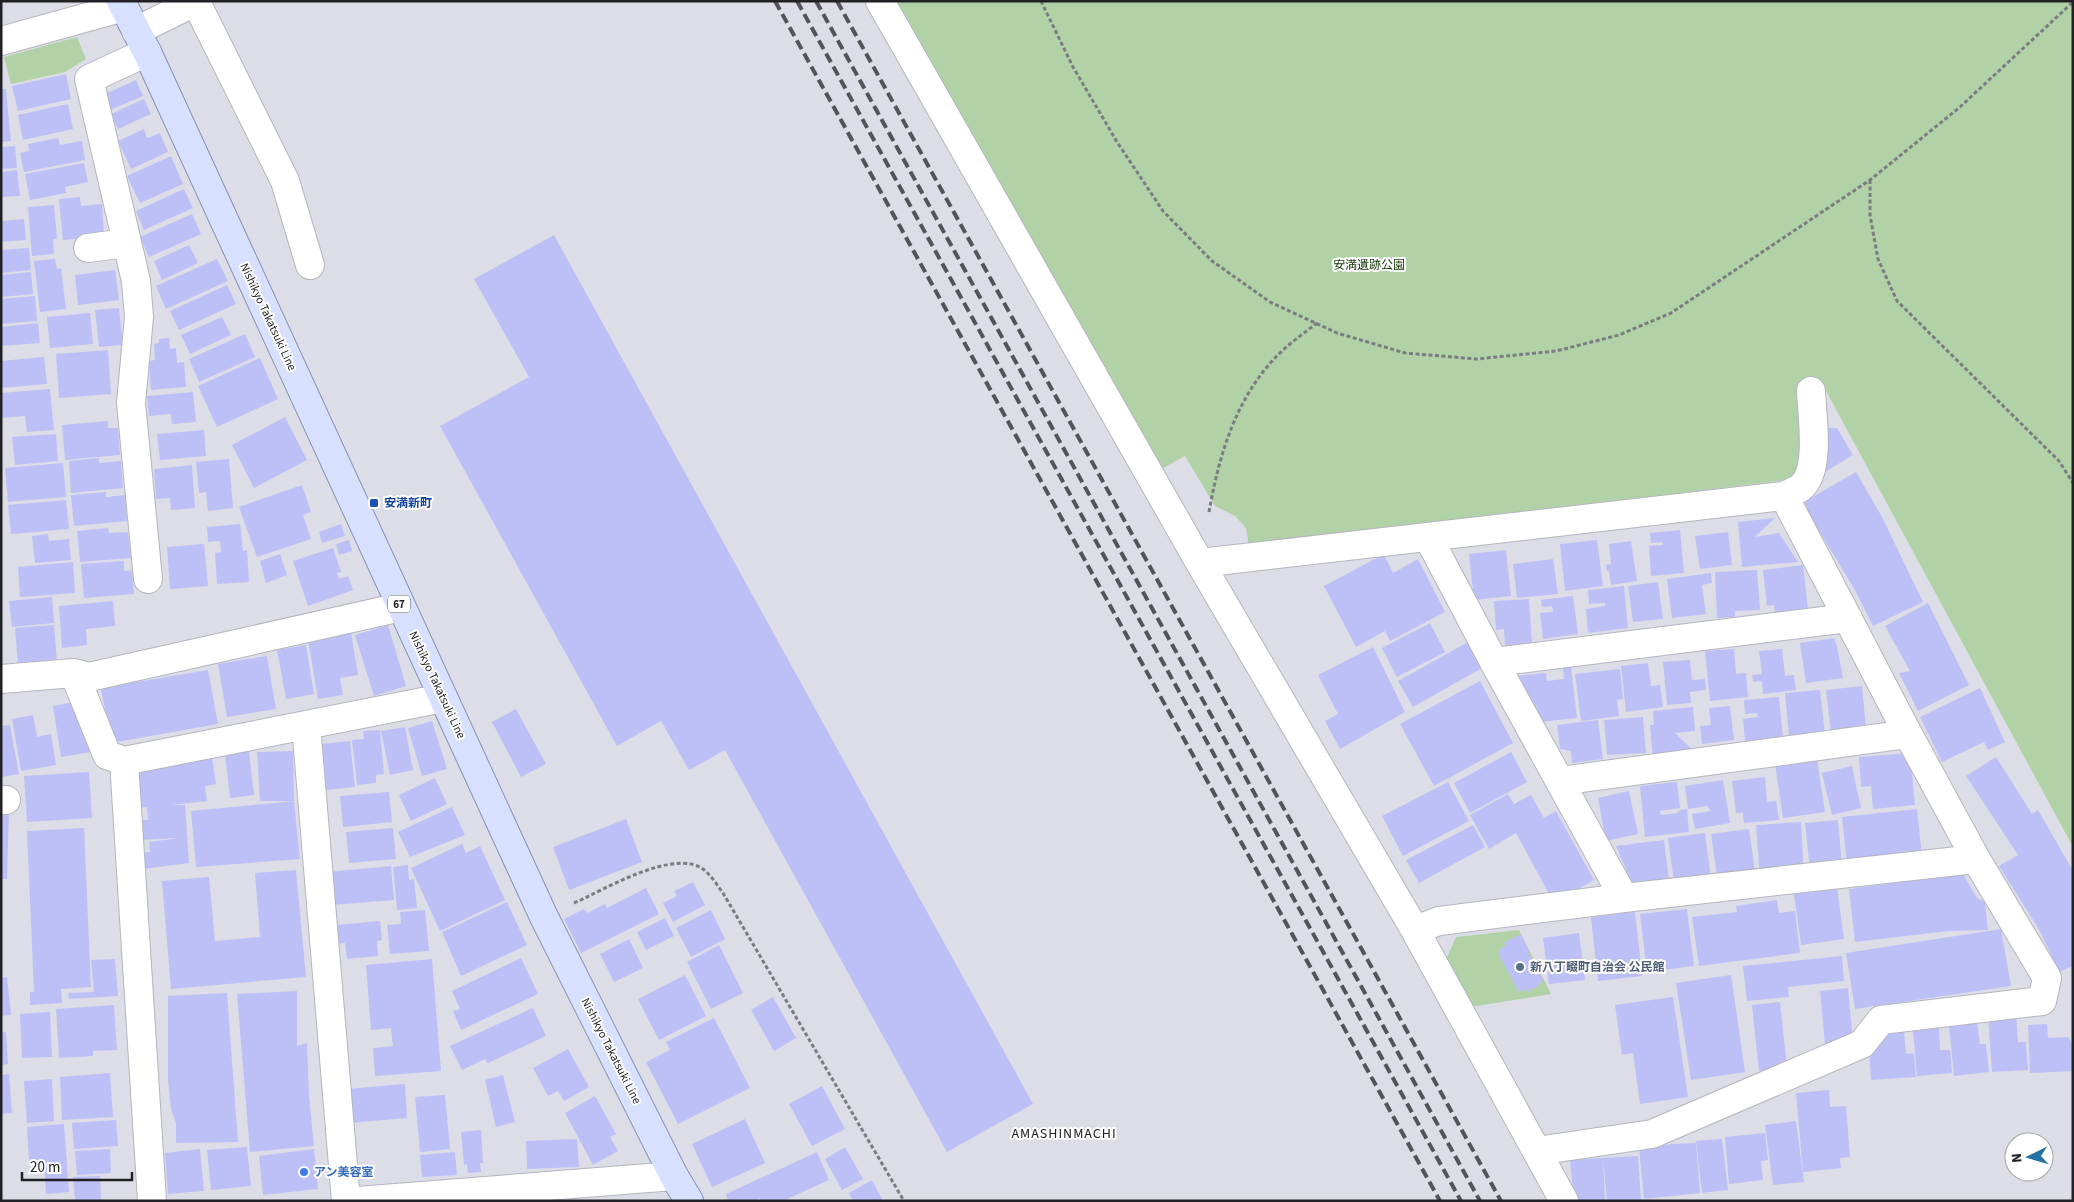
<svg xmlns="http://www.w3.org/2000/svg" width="2074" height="1202" viewBox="0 0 2074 1202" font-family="'Source Sans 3','Noto Sans JP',sans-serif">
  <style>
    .green { fill: #b1d2a6 }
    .building { fill: #bdc0f7 }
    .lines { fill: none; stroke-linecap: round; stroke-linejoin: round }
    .minor-casing { stroke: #b4b5be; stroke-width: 30 }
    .major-casing { stroke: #8691b3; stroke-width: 30 }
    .path { stroke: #7b7c82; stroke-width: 3; stroke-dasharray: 4 2.5; stroke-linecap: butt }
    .minor { stroke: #fff; stroke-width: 28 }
    .major { stroke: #d7e1ff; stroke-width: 28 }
    .rail { stroke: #535358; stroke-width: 4; stroke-dasharray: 10 5; stroke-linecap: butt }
    .transit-dot { fill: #1a4fb4; stroke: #fff; stroke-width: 2 }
    .service-dot { fill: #5c6f8a; stroke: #fff; stroke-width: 2 }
    .shop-dot { fill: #3f7fe0; stroke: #fff; stroke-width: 2 }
    .labels { text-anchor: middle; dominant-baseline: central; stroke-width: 4; stroke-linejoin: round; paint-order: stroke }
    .shield { fill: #fff; stroke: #646466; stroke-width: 1 }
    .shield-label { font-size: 11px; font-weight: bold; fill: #212125 }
    .park-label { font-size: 12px; fill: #133502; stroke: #fff }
    .street-label { font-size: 12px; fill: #212125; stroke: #fff }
    .transit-label { font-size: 12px; font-weight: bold; fill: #164399; stroke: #fff; text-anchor: start }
    .service-label { font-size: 12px; font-weight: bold; fill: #4e5e75; stroke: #fff; text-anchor: start }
    .shop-label { font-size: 12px; font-weight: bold; fill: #366cbe; stroke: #fff; text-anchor: start }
    .neighbourhood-label { font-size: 14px; letter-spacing: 1px; fill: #212125; stroke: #fff }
  </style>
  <rect width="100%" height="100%" fill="#dcdde6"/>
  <path class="green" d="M892 1H2073V847L1825 389 1819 387 1805 454 1794 479 1249 546 1246 528 1235 516 1215 506 1185 456 1156 472Z
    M77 37 86 59 65 72 11 84 4 57Z
    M1519 930 1551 994 1471 1007 1445 962 1456 937Z"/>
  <path class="building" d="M66 74 71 99 18 111 12 86Z
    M136 80 143 96 110 110 103 95Z
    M1 89H6L11 141 1 142Z
    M144 99 151 114 118 129 111 114Z
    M68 104 73 129 23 140 18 115Z
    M144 129 147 138 160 133 168 152 131 169 118 141Z
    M58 138 60 145 82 141 85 160 24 172 20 153 29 151 28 144Z
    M15 146 17 168 1 169V147Z
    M171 156 183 184 140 203 127 176Z
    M84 163 88 182 65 187 66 193 30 200 25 174Z
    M17 170 20 196 1 197V172Z
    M184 189 193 208 144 230 136 211Z
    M80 197 81 206 102 204 104 236 63 240 59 199Z
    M54 205 57 239H53L54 254 32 256 28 207Z
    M192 214 201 234 149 257 140 237Z
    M24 219 26 240 1 242V221Z
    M554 235 1033 1104 947 1152 725 750 689 770 661 721 617 746 440 426 529 377 474 279Z
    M189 245 198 263 162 280 154 261Z
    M29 248 31 270 1 273V250Z
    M55 259 57 269 61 268 66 309 40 312 34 261Z
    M217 259 228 281 166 309 156 286Z
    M115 270 119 300 78 305 75 275Z
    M31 272 33 294 1 297V275Z
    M227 285 236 304 179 330 170 311Z
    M35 296 37 321 1 324V299Z
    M119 308 123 345 99 347 95 310Z
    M90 313 93 344 50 348 47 317Z
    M222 317 231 335 190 354 181 335Z
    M38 323 40 343 1 346V327Z
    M245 334 255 357 199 382 189 359Z
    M169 338 170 349 176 348 177 363 184 362 186 387 151 390 149 361 155 360 154 344 159 343V339Z
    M108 350 111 394 59 398 56 354Z
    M44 357 47 384 1 388V361Z
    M260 358 278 399 217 427 198 386Z
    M50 389 54 430 27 432 25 416 2 418 1 393Z
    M193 392 196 422 172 424 171 414 149 416 147 396Z
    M285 417 307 460 254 488 232 445Z
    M108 421V428H118L120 455 65 460 62 425Z
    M1824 428H1837L1853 455 1825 472Z
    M204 430 206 456 160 460 157 434Z
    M56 434 58 461 15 465 12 437Z
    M99 458V463L121 461 123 488 71 493 69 461Z
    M229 459 233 508 208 511 206 492 199 493 196 462Z
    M63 463 66 497 8 502 5 468Z
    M192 465 195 508 171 510 170 498 156 499 154 469Z
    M1856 472 1882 517 1923 602 1873 626 1855 590 1802 503Z
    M302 485 311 512 303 515 311 539 257 557 239 507Z
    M106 492V497L125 495 127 521 74 526 71 495Z
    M66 500 69 529 11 534 8 505Z
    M1775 518 1755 537 1779 533 1798 562 1742 567 1738 522Z
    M240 524 243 551 247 550 249 582 217 584 215 553 221 552 220 541 208 542 207 527Z
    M341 524 345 536 322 543 319 532Z
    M108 528 109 533 128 532 131 558 80 562 77 531Z
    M1680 530 1684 573 1651 576 1649 546 1663 545V542L1651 543 1650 533Z
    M1728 532 1732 565 1700 569 1695 536Z
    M48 534 49 541 69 539 71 560 35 563 32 536Z
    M349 540 352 551 339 555 336 544Z
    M1597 540 1603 586 1565 591 1560 544Z
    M1631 541 1637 581 1611 585 1609 571H1607L1606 565 1611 564 1609 544Z
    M204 544 208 586 170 589 167 547Z
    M333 548 341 572 337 573 339 579 348 576 353 590 308 606 293 561Z
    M1506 550 1511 596 1474 600 1469 554Z
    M280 554 287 575 266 583 260 561Z
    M1384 554 1393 573 1418 559 1445 612 1390 641 1385 631 1356 647 1324 586Z
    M1553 559 1558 594 1517 598 1513 564Z
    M124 561V571L132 570 134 594 84 598 81 564Z
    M73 562 75 593 20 597 18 567Z
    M1803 565 1808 610 1775 613 1774 605 1767 606 1763 570Z
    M1757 570 1760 610 1735 611V617L1717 618 1715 572Z
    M1711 573 1712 583 1702 585 1706 614 1672 618 1667 579Z
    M1658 582 1663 619 1633 622 1628 586Z
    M1624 586 1628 628 1588 633 1586 609 1605 606V603L1589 604 1588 590Z
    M1573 596 1578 634 1543 639 1540 613 1553 612 1552 606 1542 607 1541 600Z
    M52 597 54 623 12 627 9 601Z
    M1529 599 1532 643 1505 645 1504 629 1496 630 1494 601Z
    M113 601 115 626 86 629 87 645 62 648 59 606Z
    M1928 603 1969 685 1918 711 1899 673 1910 671 1885 626Z
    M1430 623 1445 652 1397 677 1382 648Z
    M54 625 57 662 18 665 15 628Z
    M388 625 406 686 374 696 355 635Z
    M351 632 358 675 340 678 343 695 318 699 308 639Z
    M1834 638 1837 646 1843 678 1806 683 1800 643Z
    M1468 642 1482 668 1413 707 1398 681Z
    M306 645 314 694 286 699 277 650Z
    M1373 647 1405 712 1340 749 1325 721 1338 714 1318 675Z
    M1734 649 1736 674 1746 673 1748 697 1710 701 1705 651Z
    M1782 649 1785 676 1794 675 1796 690 1763 694 1762 681 1753 682 1752 675 1762 674 1759 651Z
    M267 656 276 709 227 717 218 664Z
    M1690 660 1692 680 1705 679 1706 690 1690 692 1691 703 1667 705 1663 662Z
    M1648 663 1651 686 1660 685 1663 707 1626 712 1621 666Z
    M1571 666 1577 718 1539 722 1537 706 1534 708 1515 676 1546 673 1547 681 1564 679 1563 667Z
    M1620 669 1623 699 1617 700 1619 716 1581 721 1575 674Z
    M208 670 218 724 111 743 101 688Z
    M1480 681 1513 743 1434 786 1400 724Z
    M1862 686 1866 729 1831 732 1826 690Z
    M1980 688 2005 742 1988 750 1984 742 1942 762 1920 717Z
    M1820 690 1825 735 1789 738 1785 693Z
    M1779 697 1783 739 1745 742 1743 719 1758 717 1757 713 1745 714 1744 700Z
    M75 702 97 751 61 757 53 706Z
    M1730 706 1734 740 1702 744 1700 726 1711 725 1709 708Z
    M1693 707 1695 731 1675 733 1699 756 1653 760 1650 725H1654L1653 711Z
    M516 709 546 764 521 777 492 722Z
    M33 715 37 737 51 734 56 765 21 771 12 719Z
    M1643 717 1646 753 1607 755 1604 720Z
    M1598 720 1603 759 1572 763 1571 751 1560 749 1557 725Z
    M432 721 447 769 422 776 408 728Z
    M10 725 19 774 1 777V726Z
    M405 727 413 770 390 775 381 731Z
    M380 730 384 774 376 775V783L357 785 352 740 364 739 363 731Z
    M350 741 355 787 326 790 321 744Z
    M249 751 254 795 230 798 225 754Z
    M293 751 294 801 300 859 196 867 191 811 294 801H260L257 752Z
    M1511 752 1527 782 1470 813 1454 783Z
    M1910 753 1915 805 1873 809 1871 786 1861 787 1859 757Z
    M212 756 216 784 205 786 207 801 171 805H185L189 863 143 869 141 853 150 852 149 842 179 838 139 840 138 820H148L147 807 136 808 133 767Z
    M1996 757 2032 814 2038 810 2073 871V966L2059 972 2040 931 1999 866 2018 855 1966 776Z
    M1817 758 1825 812 1783 818 1775 764Z
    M1852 766 1861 808 1832 815 1822 773Z
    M89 772 92 818 27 822 24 776Z
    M1765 777 1767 802 1776 801 1779 820 1744 823 1743 813H1736L1732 781Z
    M435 778 447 804 411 821 399 795Z
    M1723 780 1730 823 1695 829 1692 814 1711 811 1707 806 1688 809 1685 786Z
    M1448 782 1469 821 1403 856 1382 816Z
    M1677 782 1680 808 1660 811 1661 815 1677 813 1680 810 1687 809 1689 832 1645 837 1640 786Z
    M1629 791 1638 834 1606 841 1598 798Z
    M389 792 392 822 343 827 340 796Z
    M1508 794 1514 804 1531 795 1544 818 1556 811 1594 880 1554 903 1516 833 1489 849 1470 815Z
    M452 807 465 835 410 857 398 832Z
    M1917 809 1922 856 1847 865 1842 817Z
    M1 811 9 812 7 879H1Z
    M626 819 642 862 569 890 553 847Z
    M1838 820 1842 866 1810 870 1805 823Z
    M1801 822 1804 874 1760 877 1756 825Z
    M1473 825 1485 847 1419 883 1406 860Z
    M84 828 91 987 61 989 62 1003 30 1005V992H34L27 831Z
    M393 828 396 859 349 863 346 832Z
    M1749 829 1755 872 1717 877 1711 834Z
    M1705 833 1711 878 1674 882 1668 838Z
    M1664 840 1669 880 1633 885 1616 846Z
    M462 844 466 853 480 846 505 900 440 931 411 868Z
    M408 865 409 880 414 879 417 908 397 910 393 867Z
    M391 866 394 900 331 905 328 872Z
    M296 870 306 977 171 989 162 881 209 877 215 941 260 937 255 873Z
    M1963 874 1977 898 1985 902 1988 930 1948 931 1855 942 1849 889Z
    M693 882 705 905 673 922 663 903 677 896 674 891Z
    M646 888 659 914 581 953 564 919 584 909 587 913 605 904 607 908Z
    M1837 888 1844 939 1801 945 1794 894Z
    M1777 900 1779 913 1795 911 1800 953 1699 966 1692 917 1737 912 1736 906Z
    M507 902 527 945 461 976 442 932Z
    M1687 909 1694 966 1647 972 1640 914Z
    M425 910 429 951 390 954 387 925 401 924 400 912Z
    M711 910 725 939 691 957 676 928Z
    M1635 912 1642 976 1598 981 1591 917Z
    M665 918 674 936 646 950 637 932Z
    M380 921 382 940 377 941 378 956 347 959 345 943 337 944 336 925Z
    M2001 929 2011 986 1855 1009 1846 953Z
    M1579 933 1585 980 1549 984 1543 938Z
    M1521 934 1530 952 1528 953 1543 980 1540 982 1541 984 1527 992 1525 989 1519 992 1498 953 1500 952 1499 950 1507 945 1504 943Z
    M629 939 643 968 614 982 600 954Z
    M719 945 743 993 711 1009 687 962Z
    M1842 956 1844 981 1788 987 1789 997 1747 1001 1743 966Z
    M521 958 538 994 461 1030 453 1011 460 1009 452 991Z
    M115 959 118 996 69 999 68 993 94 992 91 960Z
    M432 959 441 1071 375 1076 373 1048 393 1046 391 1028 371 1030 366 965Z
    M685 975 706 1016 659 1040 638 999Z
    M1731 975 1745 1072 1691 1080 1676 983Z
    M7 977 11 1015 1 1016V978Z
    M1848 988 1853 1042 1825 1045 1820 991Z
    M297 991V1046L307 1043 309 1095 314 1146 250 1152 237 994Z
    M227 993 238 1142 176 1143V1123L171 1109 168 1079V996Z
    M773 997 796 1038 774 1051 751 1010Z
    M1673 997 1688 1097 1640 1104 1633 1053 1622 1055 1615 1005Z
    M1780 1002 1787 1067 1759 1071 1752 1005Z
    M114 1005 117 1050 93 1051V1056L59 1058 56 1009Z
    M533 1008 546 1036 488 1063 485 1059 462 1070 450 1046Z
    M50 1012 52 1057 22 1058 20 1014Z
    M2016 1013 2018 1042H2026L2028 1070 1992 1072 1988 1015Z
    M714 1018 750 1088 678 1124 646 1062 670 1050 666 1042Z
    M1977 1023 1980 1044H1986L1989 1072 1954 1076 1949 1026Z
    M2047 1024 2048 1038 2069 1037 2073 1048V1071L2030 1073 2028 1025Z
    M1939 1028 1940 1050H1950L1952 1073 1917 1076 1913 1031Z
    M1904 1031 1906 1054 1914 1053 1916 1077 1871 1080 1869 1049 1881 1045 1880 1033Z
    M1 1032H6L8 1064 1 1065Z
    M568 1049 589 1087 564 1101 558 1091 548 1096 533 1068Z
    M110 1073 113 1117 62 1120 60 1077Z
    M9 1074 12 1113 1 1114V1075Z
    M503 1075 515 1122 496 1127 485 1080Z
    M52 1079 54 1121 27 1123 24 1081Z
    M405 1084 407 1118 350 1123 347 1089Z
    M822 1086 845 1129 812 1146 789 1104Z
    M1829 1090 1830 1107 1846 1106 1850 1157 1840 1158 1841 1168 1803 1172 1796 1093Z
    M445 1095 450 1149 420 1152 415 1097Z
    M595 1096 616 1134 610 1137 618 1151 593 1165 565 1113Z
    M745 1119 765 1163 712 1187 692 1144Z
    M116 1120 118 1146 74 1149 72 1123Z
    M1796 1121 1804 1182 1773 1185 1765 1125Z
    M64 1124 69 1192 46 1194 44 1160H29L27 1127Z
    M481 1130 483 1163H480L481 1172 468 1173 467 1164 464 1165 461 1132Z
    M1765 1133 1768 1160 1761 1161 1763 1180 1729 1184 1725 1137Z
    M577 1139 579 1167 527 1169 526 1141Z
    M1722 1139 1728 1190 1702 1193 1696 1141Z
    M1696 1143 1700 1193 1644 1199 1639 1148 1672 1144Z
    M247 1147 251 1186 211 1190 207 1150Z
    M845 1147 863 1179 842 1190 825 1159Z
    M110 1149 111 1173 77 1175 75 1151Z
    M200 1149 204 1191 168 1194 165 1153Z
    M314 1149 318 1189 263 1195 259 1156Z
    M455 1152 457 1175 422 1177 420 1155Z
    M817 1152 829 1180 783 1201H761L760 1198 755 1201H728L726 1194Z
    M1638 1156 1641 1200 1607 1201 1603 1158Z
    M1603 1158 1605 1201H1574L1570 1160Z
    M100 1176 101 1201H75L73 1177Z
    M872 1180 883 1201H853L849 1193Z"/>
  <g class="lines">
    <g class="minor-casing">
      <path id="minor" d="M880 1 1200 563 1415 930 1564 1201
        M196 2 285 181 310 265
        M136 31 197 1
        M1 41 124 7
        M147 52 89 79 136 281 139 317 131 403 148 579
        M88 248 126 243
        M1784 496C1789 493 1797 491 1801 487 1821 471 1812 415 1811 391
        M1428 537 1494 662 1848 618
        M1200 563 1784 496 1908 734 1560 781
        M74 673 107 755 124 761 443 698
        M1 679 74 673 89 677 401 607
        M306 725 346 1201
        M124 761 152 1201
        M1 800H6
        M1624 898 1976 859
        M1415 930 1439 921 1624 898 1494 662
        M1537 1151 1652 1134 1862 1044 1881 1020 2042 1001 2047 978 1976 859 1908 734
        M358 1201 674 1176"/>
    </g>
    <g class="major-casing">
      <path id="major" d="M121 1 147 52 544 917 674 1176 689 1201"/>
    </g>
    <path class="path" d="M1041 1 1073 67 1117 142 1163 211 1212 261 1270 302 1337 333 1405 353 1477 359 1556 351 1619 335 1671 313 1870 180 1960 107 2073 2
      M1870 180V215L1878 259 1897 301 2059 461 2073 483
      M1209 512C1219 456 1235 400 1275 358 1287 345 1303 334 1317 323
      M574 903C604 890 673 848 703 869 711 875 717 885 723 893L904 1201"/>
    <use href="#minor" class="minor"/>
    <use href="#major" class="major"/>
    <path class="rail" d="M775 1 1440 1201
      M797 1 1461 1201
      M816 1 1480 1201
      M837 1 1501 1201"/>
  </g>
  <rect class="transit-dot" x="369" y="498" width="10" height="10" rx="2.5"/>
  <circle class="service-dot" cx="1520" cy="967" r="5"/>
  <circle class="shop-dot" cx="304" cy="1172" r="5"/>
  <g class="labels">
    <rect class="shield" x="388" y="595.5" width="22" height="17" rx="4"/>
    <g class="shield-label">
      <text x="399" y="604">67</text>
    </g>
    <g class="park-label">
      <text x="1369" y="265">安満遺跡公園</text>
    </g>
    <g class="street-label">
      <text transform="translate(268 317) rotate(65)">Nishikyo Takatsuki Line</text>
      <text transform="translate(437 685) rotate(65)">Nishikyo Takatsuki Line</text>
      <text transform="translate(611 1051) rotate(63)">Nishikyo Takatsuki Line</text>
    </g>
    <g class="transit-label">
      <text x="384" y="503">安満新町</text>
    </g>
    <g class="service-label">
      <text x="1530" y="967">新八丁畷町自治会 公民館</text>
    </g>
    <g class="shop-label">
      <text x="314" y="1172">アン美容室</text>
    </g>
    <g class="neighbourhood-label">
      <text x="1064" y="1134">AMASHINMACHI</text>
    </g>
  </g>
  <rect width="2074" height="1202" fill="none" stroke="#212125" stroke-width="5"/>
  <g transform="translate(2029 1157) rotate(265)"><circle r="24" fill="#ffffff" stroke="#a6a6a8"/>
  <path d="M0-4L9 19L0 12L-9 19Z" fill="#2470a3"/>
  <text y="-8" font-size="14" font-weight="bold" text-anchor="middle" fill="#212125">N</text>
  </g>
  <path d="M22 1172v8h110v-8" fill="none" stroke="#212125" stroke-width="2.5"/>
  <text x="30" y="1172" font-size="15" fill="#212125" stroke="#ffffff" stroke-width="4" paint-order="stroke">20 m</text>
</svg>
